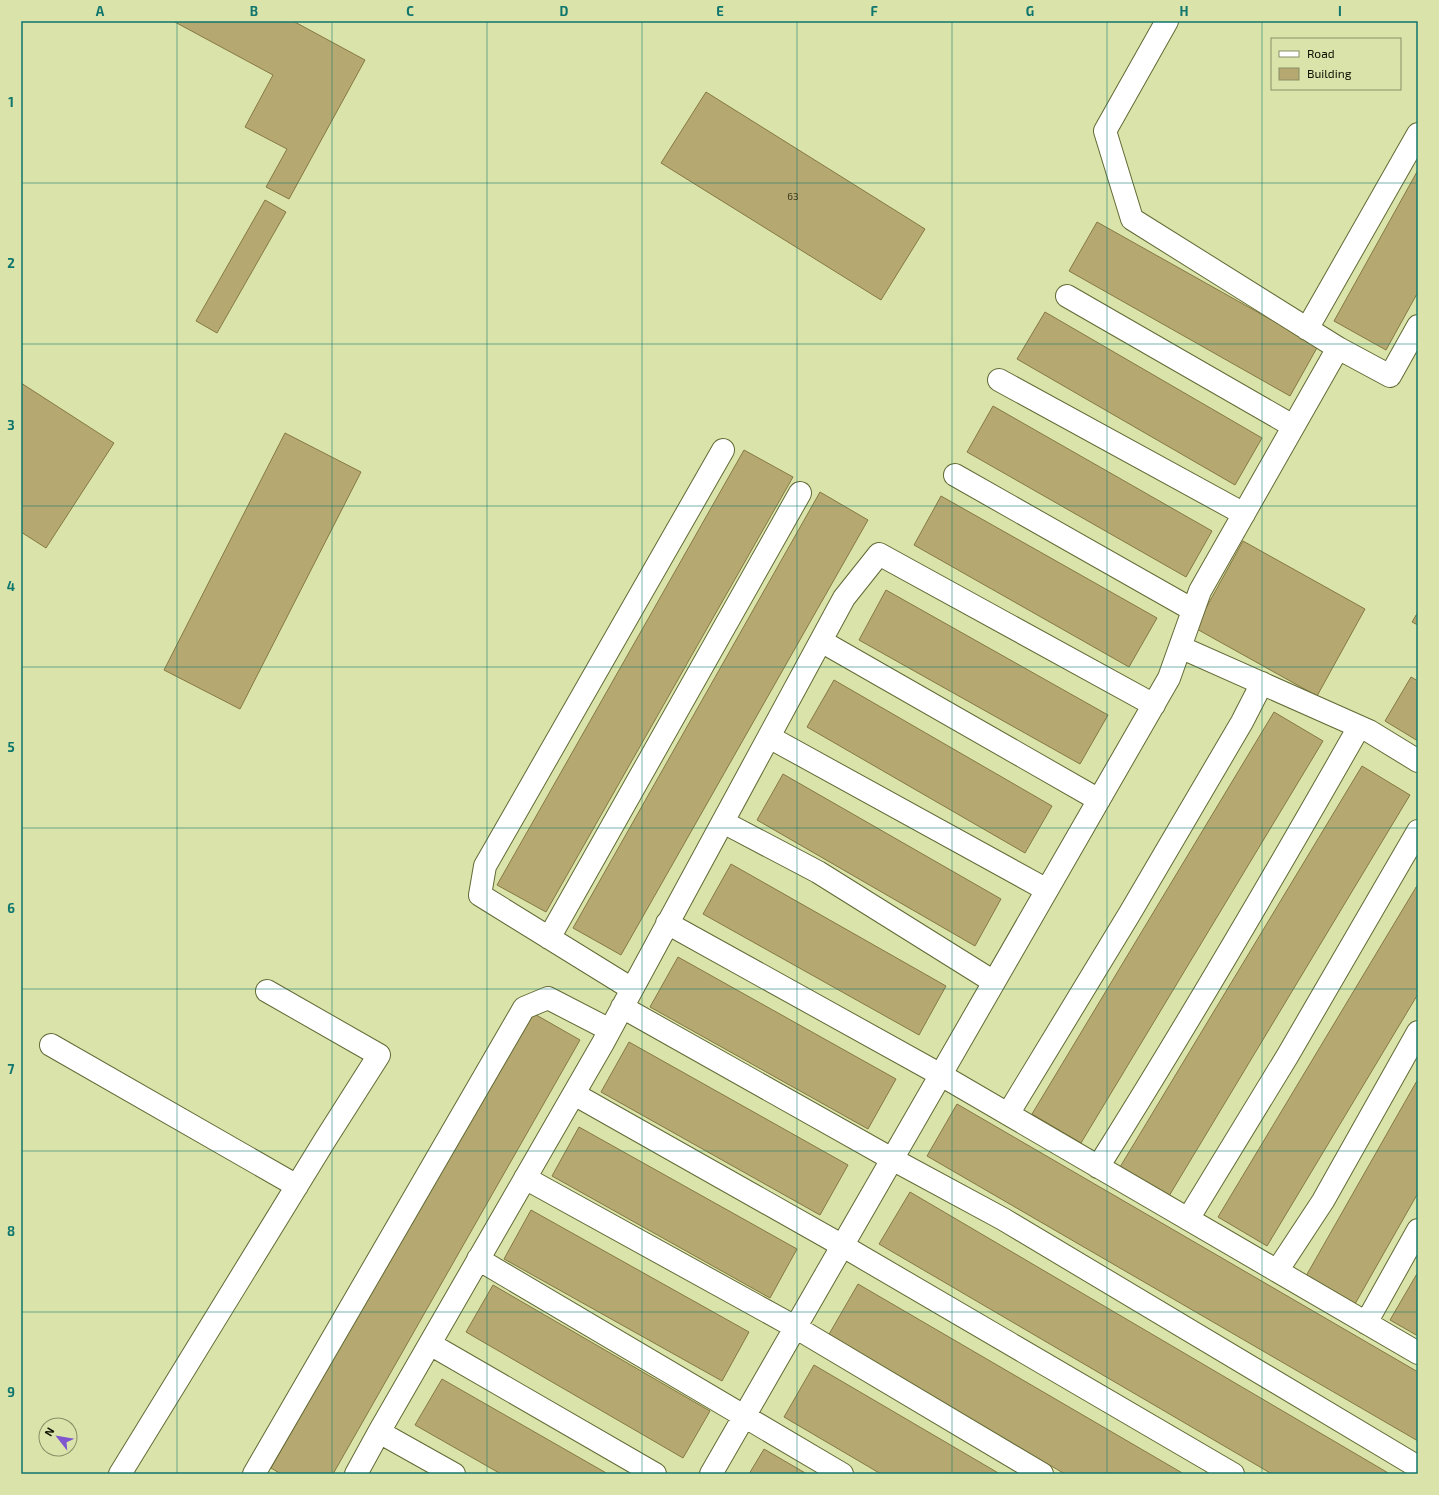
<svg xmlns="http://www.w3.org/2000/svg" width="1439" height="1495" viewBox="0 0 1439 1495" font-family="'Exo 2',sans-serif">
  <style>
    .building { fill: #b6a871; stroke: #867943 }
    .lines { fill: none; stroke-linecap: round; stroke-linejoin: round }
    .minor-casing { stroke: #636a35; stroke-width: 24 }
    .minor { stroke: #fff; stroke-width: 22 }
    .grid { fill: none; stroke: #0f766e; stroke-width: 1; stroke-opacity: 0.55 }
    .labels { text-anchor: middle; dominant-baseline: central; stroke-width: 3; stroke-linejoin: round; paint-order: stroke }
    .number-label { font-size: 10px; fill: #38361c }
    .neatline { fill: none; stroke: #0f766e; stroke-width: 1.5 }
    .grid-label { font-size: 13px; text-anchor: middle; font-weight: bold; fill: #0f766e }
  </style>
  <rect width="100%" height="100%" fill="#dae3aa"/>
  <path class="building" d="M173 21H293L365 60 289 199 266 187 287 149 245 127 273 75Z
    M706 92 925 229 881 300 661 163Z
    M1418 170V292L1386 350 1334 321Z
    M265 200 286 212 217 333 196 321Z
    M1097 222 1318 346 1290 396 1069 271Z
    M1045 312 1262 438 1235 485 1017 359Z
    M21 383 114 443 46 548 21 532Z
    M993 406 1212 531 1186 577 967 452Z
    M285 433 361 472 240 709 164 670Z
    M744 450 793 477 546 912 497 885Z
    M820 492 868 520 621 955 573 928Z
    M941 496 1157 618 1129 667 914 545Z
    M1243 541 1365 609 1317 696 1195 628Z
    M886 590 1108 715 1080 764 859 640Z
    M1418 612V625L1412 622Z
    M1411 677 1418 681V741L1385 721Z
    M834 680 1052 806 1025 853 807 727Z
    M1274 712 1323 741 1081 1143 1032 1114Z
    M1362 766 1410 795 1169 1196 1120 1167Z
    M783 774 1001 899 975 946 757 820Z
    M731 864 946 986 919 1035 703 914Z
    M1418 884V994L1267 1246 1218 1217Z
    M678 957 896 1079 868 1129 650 1007Z
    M531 1012 580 1040 333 1474H281L271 1468Z
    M629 1042 848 1165 820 1215 601 1092Z
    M1418 1079V1193L1355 1304 1306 1276Z
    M957 1104 1418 1372V1441L927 1156Z
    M579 1127 797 1249 770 1298 552 1176Z
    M910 1192 1390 1474H1272L879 1244Z
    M531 1210 749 1332 722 1381 504 1259Z
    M1418 1272V1336L1390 1320Z
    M858 1284 1184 1474H1065L828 1336Z
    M493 1285 710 1411 683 1458 466 1332Z
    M814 1365 1000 1474H881L784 1417Z
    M442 1379 608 1474H501L415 1425Z
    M764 1449 807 1474H749Z"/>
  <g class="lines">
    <g class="minor-casing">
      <path id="minor" d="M1067 296 1293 426
        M1307 329 1418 134
        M1338 348 1390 376 1418 326
        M999 380 1244 514
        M955 475 1193 610
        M821 641 1099 800
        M1180 647 1369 731 1418 761
        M769 737 1047 890
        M723 822 818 872 994 982
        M667 923 941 1075 1418 1353
        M549 938 800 493
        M632 989 480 895 485 866 723 450
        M622 1007 892 1159 1003 1219 1418 1467
        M51 1045 297 1186
        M574 1094 843 1246 1233 1474
        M1008 1114 1130 913 1242 722 1262 683
        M1098 1167C1189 1022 1275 875 1359 727
        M525 1178 795 1327 1042 1474
        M1188 1219 1288 1055 1418 831
        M478 1259 842 1474
        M1277 1271 1323 1201 1418 1032
        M1366 1323 1418 1230
        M430 1344 655 1474
        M120 1474 325 1140 379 1055 267 991
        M254 1474 524 1008 548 998 610 1030
        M356 1474 379 1432
        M454 1474 379 1432 603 1043 844 598 879 554 1154 705
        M711 1474 1169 678 1200 591 1338 348 1132 219 1105 131 1167 21"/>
    </g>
    <use href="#minor" class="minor"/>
  </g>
  <path class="grid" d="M177 21V1474M332 21V1474M487 21V1474M642 21V1474M797 21V1474M952 21V1474M1107 21V1474M1262 21V1474M21 183H1418M21 344H1418M21 506H1418M21 667H1418M21 828H1418M21 989H1418M21 1151H1418M21 1312H1418"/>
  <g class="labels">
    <g class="number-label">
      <text x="793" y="196">63</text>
    </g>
  </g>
  <rect width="1439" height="1495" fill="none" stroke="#dae3aa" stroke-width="44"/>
  <rect x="1271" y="38" width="130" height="52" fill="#dae3aa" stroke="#888f66"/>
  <rect x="1279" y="51" width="20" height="6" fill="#ffffff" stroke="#888f66"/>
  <text x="1307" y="58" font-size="12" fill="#0e1000">Road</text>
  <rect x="1279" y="68" width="20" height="12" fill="#b6a871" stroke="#888f66"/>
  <text x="1307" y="78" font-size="12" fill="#0e1000">Building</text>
  <g transform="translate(58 1437) rotate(301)"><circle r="19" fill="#dae3aa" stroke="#888f66"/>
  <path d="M0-3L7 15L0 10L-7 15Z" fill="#7f56d0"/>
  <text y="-6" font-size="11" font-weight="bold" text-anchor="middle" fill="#0e1000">N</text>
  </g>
  <rect x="22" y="22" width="1395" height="1451" class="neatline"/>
  <g class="grid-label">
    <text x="100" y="16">A</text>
    <text x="254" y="16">B</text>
    <text x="410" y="16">C</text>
    <text x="564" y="16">D</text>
    <text x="720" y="16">E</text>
    <text x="874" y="16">F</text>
    <text x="1030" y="16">G</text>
    <text x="1184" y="16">H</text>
    <text x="1340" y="16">I</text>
    <text x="11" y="107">1</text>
    <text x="11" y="268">2</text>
    <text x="11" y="430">3</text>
    <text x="11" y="591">4</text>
    <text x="11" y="752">5</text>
    <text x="11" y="913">6</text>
    <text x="11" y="1074">7</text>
    <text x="11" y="1236">8</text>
    <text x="11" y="1397">9</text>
  </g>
</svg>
